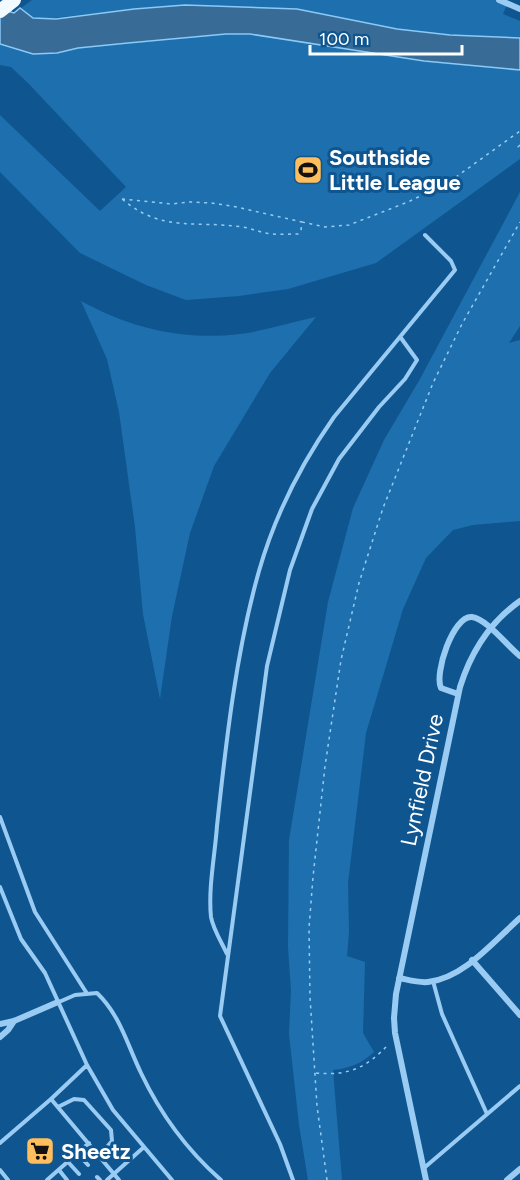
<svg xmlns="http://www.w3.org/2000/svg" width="520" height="1180" viewBox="0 0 520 1180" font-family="Figtree,sans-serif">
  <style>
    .green { fill: #1e6fae }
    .water { fill: #386c97; stroke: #8bc9f7; stroke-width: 1.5 }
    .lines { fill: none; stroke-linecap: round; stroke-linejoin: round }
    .path { stroke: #9accf3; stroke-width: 1.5; stroke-dasharray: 3 4.5; stroke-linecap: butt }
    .service { stroke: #9accf3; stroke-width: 4 }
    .minor { stroke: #9accf3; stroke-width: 6 }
    .trunk { stroke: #f2f9ff; stroke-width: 14 }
    .labels { text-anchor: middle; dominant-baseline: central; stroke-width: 6; stroke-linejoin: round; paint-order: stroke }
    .poi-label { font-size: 22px; font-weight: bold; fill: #fff; stroke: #0f5691; text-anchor: start }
    .street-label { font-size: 22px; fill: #fff; stroke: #0f5691 }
  </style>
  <rect width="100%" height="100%" fill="#0f5691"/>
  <path class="green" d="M32 0H509L503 14 520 21V38L450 35 397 29 297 9 185 5 134 9 44 19 33 18 21 8Z
    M226 34 262 35 424 61 520 70V159L376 263 288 289 239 296 186 300 146 285 80 253 0 172V115L100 211 126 187 29 84 11 67 0 65V44L57 53 78 48Z
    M520 192V326L509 343 520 340V521L473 525 453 530 426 558 403 609 366 733 348 883 349 932 347 956 365 962 363 1033 374 1052C361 1064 350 1068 333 1070L342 1180H308L299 1125 289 1034 291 990 288 947 289 840 328 602 353 508 384 440 420 379Z
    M81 301C130 328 183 341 240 334 265 331 291 322 316 317L270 373 214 466 190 533 172 616 160 699 143 614 135 527 119 412 107 359Z"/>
  <path class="water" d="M185 5 297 9 397 29 450 35 520 38V70L424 61 250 34H226L128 43 78 48 57 53 33 54 0 44V9L14 13 20 8 33 18 56 19 134 9Z"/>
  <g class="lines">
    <path class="path" d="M520 145 518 147 520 151
      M122 199 171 204 190 202 211 203 232 206 302 222 301 230 298 234C287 234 275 235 265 233 257 231 250 228 242 227 195 220 162 233 122 199Z
      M302 222 325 227 349 225 408 202 449 182 520 131
      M316 1073C349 1076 366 1068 389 1044
      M327 1180 317 1106 310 997 309 928 313 877 325 766 341 660 359 583 383 508 433 383 462 324 520 222"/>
    <path class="service" d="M0 817 35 912 86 992
      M0 887 21 939 45 973 87 1065 113 1110 172 1180
      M227 954C222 943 213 929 211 917 208 888 215 855 217 826 226 742 236 652 259 571 275 515 301 464 334 417L455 270 451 261 425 235
      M433 981 442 1014 487 1114
      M59 1002 75 995 97 993C120 1015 127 1044 141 1073 160 1113 188 1151 221 1180
      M87 1065 51 1099 119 1180
      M58 1107 74 1099 84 1100 111 1130 112 1141 100 1155
      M0 1143 51 1099
      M77 1153 88 1165
      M68 1162 79 1174
      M424 1168 520 1086
      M0 1170 8 1180
      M59 1170 67 1180
      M97 1177 100 1180
      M47 1180 89 1143
      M107 1180 144 1147
      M293 1180 280 1144 220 1016 267 666 290 570 312 509 339 459 379 407 405 379 417 360 401 338"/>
    <path class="minor" d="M499 0 520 9
      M458 694 441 688C434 674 453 615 472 617 487 619 508 647 520 656
      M472 960 520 1015
      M399 978C409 980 418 983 428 982 464 978 494 941 520 918
      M0 1024 14 1021 58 1002
      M0 1037 8 1030 14 1021
      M426 1180 395 1033 394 1018 396 994 460 687C471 652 490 622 520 601
      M507 1180 520 1169"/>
    <path class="trunk" d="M0 11 14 0"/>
  </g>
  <defs>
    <g id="stadium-square" transform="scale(1.5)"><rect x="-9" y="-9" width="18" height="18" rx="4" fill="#ffbe5c" stroke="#0f5691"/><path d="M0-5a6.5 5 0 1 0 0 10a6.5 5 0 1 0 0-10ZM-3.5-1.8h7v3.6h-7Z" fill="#111"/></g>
    <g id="supermarket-square" transform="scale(1.5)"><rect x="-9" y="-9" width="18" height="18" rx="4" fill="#ffbe5c" stroke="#0f5691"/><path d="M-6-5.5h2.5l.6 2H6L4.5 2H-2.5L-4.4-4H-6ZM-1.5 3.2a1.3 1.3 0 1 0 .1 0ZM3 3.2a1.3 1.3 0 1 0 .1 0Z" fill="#111"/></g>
  </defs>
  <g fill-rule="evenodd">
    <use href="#stadium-square" x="308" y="170"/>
    <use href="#supermarket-square" x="40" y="1151"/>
  </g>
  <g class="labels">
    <g class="poi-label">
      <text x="329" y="157">Southside<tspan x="329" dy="25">Little League</tspan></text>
      <text x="61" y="1151">Sheetz</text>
    </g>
    <g class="street-label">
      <text transform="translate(422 780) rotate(-78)">Lynfield Drive</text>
    </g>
  </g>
  <path d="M310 45v9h152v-9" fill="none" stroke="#ffffff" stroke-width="3"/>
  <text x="319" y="45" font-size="18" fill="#ffffff" stroke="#0f5691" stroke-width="4.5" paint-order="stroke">100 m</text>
</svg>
